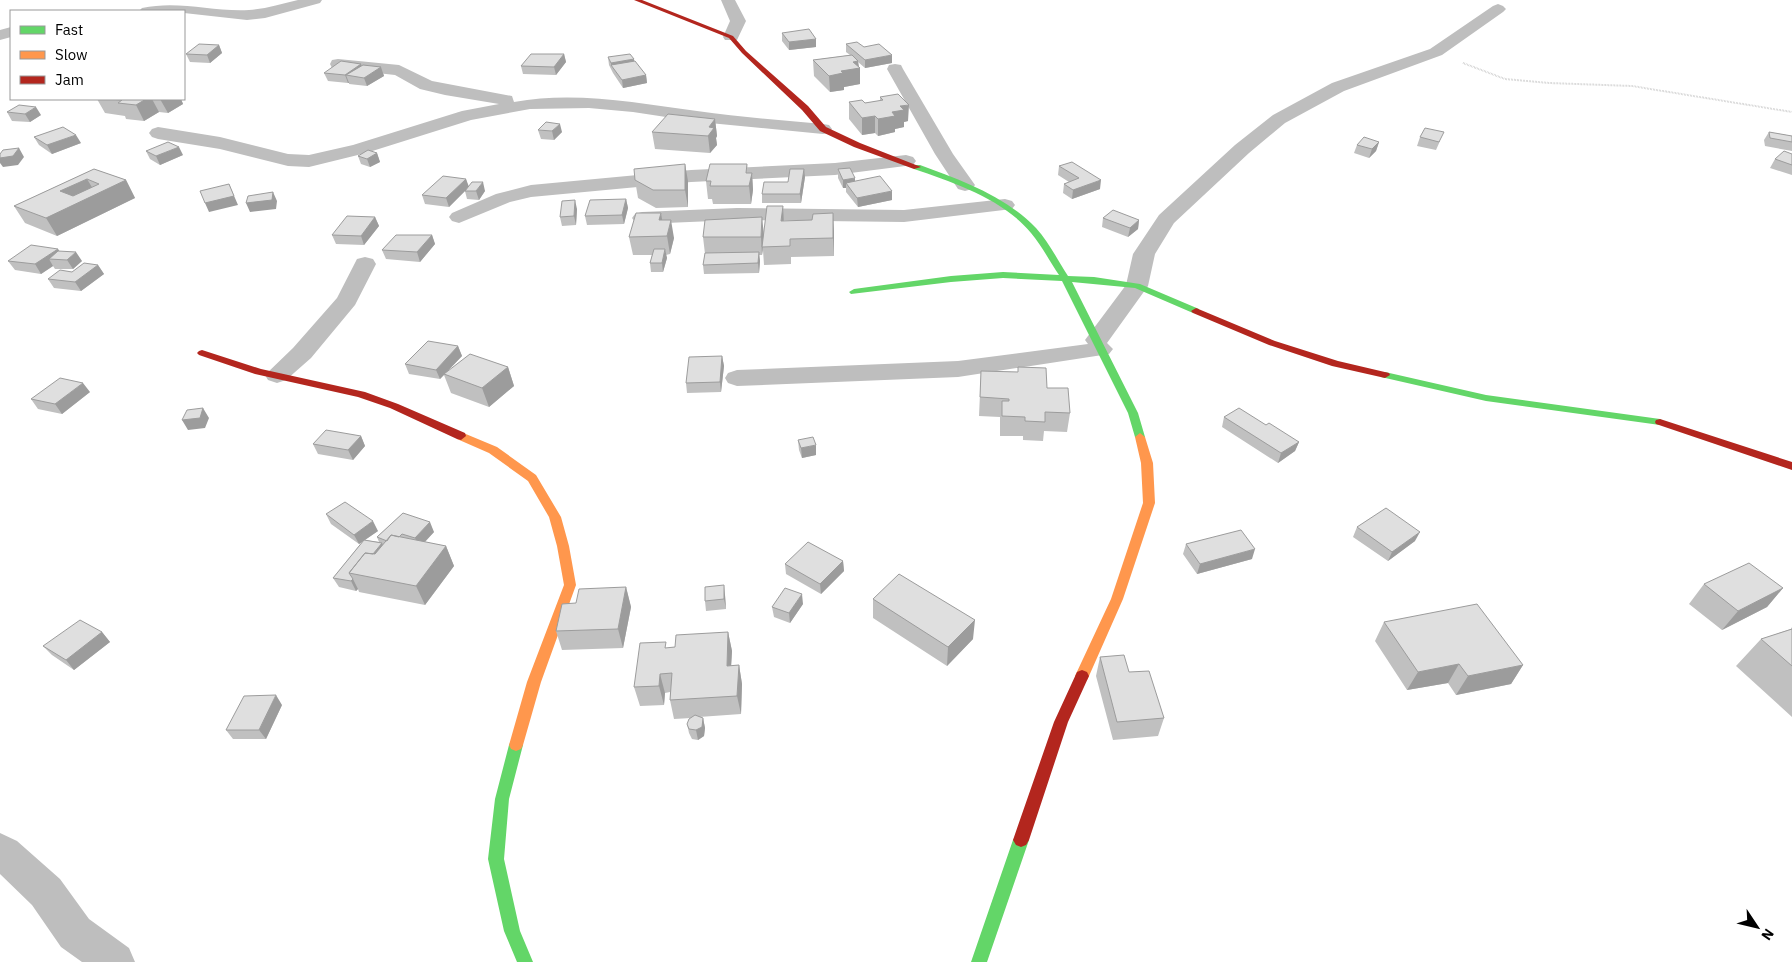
<svg xmlns="http://www.w3.org/2000/svg" width="1792" height="962" viewBox="0 0 1792 962" font-family="'IBM Plex Sans',sans-serif">
  <style>
    .lines { fill: none; stroke-linecap: round; stroke-linejoin: round }
    .path { stroke: #b9b9b9; stroke-width: 2; stroke-dasharray: 0.5 1; stroke-linecap: butt }
    .street { fill: #bebebe; fill-rule: evenodd }
    .fast { fill: #63d668; fill-rule: evenodd }
    .slow { fill: #ff974d; fill-rule: evenodd }
    .jam { fill: #b3261e; fill-rule: evenodd }
    .wall { fill: #c0c0c0 }
    .shaded-wall { fill: #9c9c9c }
    .building { fill: #dfdfdf; stroke: #9c9c9c; fill-rule: evenodd }
  </style>
  <rect width="100%" height="100%" fill="#fff"/>
  <g class="lines">
    <path class="path" d="M1463 63 1505 79 1549 83 1632 86 1792 112"/>
    <path class="street" d="M298 0H322L320 3 265 18 247 20 184 13V11H139L142 8C179 0 212 12 249 10 265 9 281 4 298 0Z
      M721 0H735L746 21 737 40H725L723 37 730 21Z
      M1498 4 1503 6 1506 9 1503 12 1442 55 1344 91 1285 123 1249 153 1174 223 1155 254 1148 286 1107 343 1113 349 1109 354 958 377 737 386 728 383 725 378 728 373 737 370 958 361 1088 344 1085 340 1126 285 1133 254 1159 215 1235 145 1273 115 1332 83 1430 49 1493 6Z
      M11 27V37L0 40V30Z
      M338 59 399 65 432 81 506 95 512 96 514 102C575 91 636 103 697 111 739 117 781 120 823 124L829 125 832 129 829 133 823 134 699 122 633 112 589 108 530 109 471 120 366 153 309 167 288 166 220 149 158 139 152 137 149 133 152 129 158 127 220 137 288 154 309 155 353 145 462 111 499 104 445 95 420 89 395 75 332 68 330 64 332 60Z
      M895 64 901 65 903 69 953 154 975 185 972 189 965 191 958 189 935 154 887 69 889 65Z
      M906 155 913 157 916 161 913 165 835 175 691 182 531 197 510 202 459 223 452 221 449 217 452 213 496 194 531 185 691 170 835 163Z
      M1005 199 1012 201 1015 205 1012 209 904 222 737 220 642 224 635 222 632 218 635 214 642 212 737 208 904 210Z
      M365 257 373 259 376 264 355 305 311 358 286 380 277 383 268 380 265 375 293 348 337 298 357 259Z
      M0 833 17 841 60 879 89 919 129 948 135 962H82L61 947 32 905 0 874Z"/>
    <path class="fast" d="M914 165H920C961 180 1005 196 1036 228 1049 242 1058 261 1068 276L1094 277 1140 284 1199 309V313H1193L1135 288 1072 282 1138 413 1145 437 1144 440 1140 441 1135 437 1128 413 1062 281 1003 278 951 282 851 294 849 292 854 289 951 276 1003 272 1059 275C1050 262 1042 246 1031 233 1003 199 955 183 914 169Z
      M1385 372 1486 395 1660 419 1665 422 1660 425 1486 401 1381 377 1380 375Z
      M516 739 521 741 523 745 509 799 504 859 520 931 533 962H517L504 931 488 859 495 799 509 745 511 741Z
      M1021 833 1026 835 1029 840 987 962H971L1013 840 1016 835Z"/>
    <path class="slow" d="M461 432 497 447 536 475 561 517 569 546 576 585 541 682 523 745 521 749 516 751 511 749 509 745 527 682 564 585 557 546 549 517 528 481 489 453 457 439 456 436 457 433Z
      M1140 433 1145 437 1153 463 1155 503 1123 599 1089 676 1087 680 1082 682 1077 680 1075 676 1111 599 1143 503 1141 463 1135 437Z"/>
    <path class="jam" d="M634 0H642L733 36 746 51 808 106 826 127 860 143 921 167 914 169 854 147 820 131 802 110 742 53 729 38Z
      M1196 308 1275 341 1338 361 1389 373 1390 375 1385 378 1332 366 1269 345 1193 313 1191 311Z
      M202 350 261 369 365 392 398 404 465 433 466 436 461 440 457 439 390 408 358 397 255 374 199 355 197 353 199 351Z
      M1660 419 1792 462V470L1656 424 1655 422 1656 420Z
      M1082 670 1087 672 1089 676 1068 722 1029 840 1026 845 1021 847 1016 845 1013 840 1054 722 1077 672Z"/>
  </g>
  <path class="wall" d="M782 33 816 39V47L789 50 782 41Z
    M846 44 864 47 892 63 865 68 858 62 859 67 860 68V84L844 87V90L830 92 814 76 813 60 850 55 846 52Z
    M219 45 222 53 210 63 190 62 186 54Z
    M564 54 566 62 556 75 523 74 521 66Z
    M608 57 634 61 646 75 647 83 623 88 613 73 609 65Z
    M361 64 362 66 381 67 384 76 367 86 349 84V83H348L328 81 324 73Z
    M880 97 908 121 904 122V127L895 129V132L878 136 875 133 862 135 849 119V102L865 103 880 101Z
    M97 99H181L183 104 168 113 159 112 144 121 126 119 125 116 105 113Z
    M7 112 41 115 30 122 12 121Z
    M715 119 717 136 716 138 717 145 710 153 655 149 652 132Z
    M538 130 562 132 554 140 541 139Z
    M1769 132 1792 136V151L1765 146 1764 140Z
    M34 137 81 143 52 154 39 145Z
    M1420 137 1440 141 1436 150 1417 146Z
    M1379 142 1376 151 1369 158 1354 153 1357 145Z
    M146 151 183 155 160 165 150 159Z
    M377 153 380 162 370 167 361 164 358 156Z
    M1792 154V175L1770 168 1775 159Z
    M685 164 688 181V207L656 208 638 198 635 180Z
    M747 164 748 173H752L753 190 751 204H713L712 199H708L706 181Z
    M1059 166 1100 189 1072 199 1063 193 1064 184 1069 182 1058 175Z
    M94 169 126 180 135 198 57 236 25 223 14 206Z
    M838 169 855 181 892 200 858 207 846 192V188H843L838 178Z
    M805 177 801 203H762V194L788 182Z
    M466 179 468 186 485 191 479 200 467 199 465 191 449 207 425 204 422 195Z
    M626 199 628 208 624 224 587 225 585 216Z
    M577 209 576 225 562 226 560 217Z
    M661 213 662 220 674 238 670 254 666 255 667 258 663 272H651L650 263 652 255H633L629 237Z
    M375 217 379 226 364 245 336 244 332 235Z
    M1103 218 1139 220 1138 229 1128 237 1102 227Z
    M784 221 834 231V256L791 257V264L764 265 763 250 762 255H759L760 261 759 273 704 274 703 265 705 254 703 237 764 233Z
    M432 235 435 244 420 262 386 259 382 250Z
    M58 249 59 251 82 261 73 269H55L53 266 41 274 15 270 8 261Z
    M98 265 104 274 81 291 54 288 48 279Z
    M458 346 462 356 445 374 508 367 514 386 489 407 451 393 444 375 440 379 409 374 405 364Z
    M722 356 724 366 721 392 687 393 686 383Z
    M1018 367 1047 388 1070 413 1067 432 1044 431 1043 441 1023 440V436H1000V417L979 416 981 371 1018 372Z
    M90 392 62 414 38 409 31 399Z
    M1224 417 1266 425 1299 442 1295 451 1278 463 1222 427Z
    M361 436 365 446 353 460 318 454 313 444Z
    M798 440 816 455 802 458 799 450Z
    M403 513 434 532 425 542 446 546 454 566 425 605 359 592 358 589 356 591 339 587 333 578 362 542 359 544 331 524 326 514 378 531 365 540 379 542 377 537Z
    M1357 527 1415 541 1388 561 1353 537Z
    M1186 544 1252 559 1197 574 1183 554Z
    M843 561 844 571 821 594 786 574 785 564Z
    M1704 584 1783 588 1767 607 1722 630 1689 604Z
    M626 587 631 607 623 648 562 650 556 631 576 603Z
    M725 595 726 609 706 611 705 601Z
    M873 599 973 639 947 666 873 618Z
    M803 604 790 623 774 617 772 607Z
    M1384 622 1523 665 1511 684 1456 695 1448 683 1407 690 1375 641Z
    M1792 627V717L1736 666 1761 639 1791 629Z
    M102 632 110 642 74 670 52 655 43 646Z
    M728 632 732 651 731 666 739 665 742 684 741 714 699 717 703 718 705 728 704 736 698 740 692 739 689 733 687 724 691 718 674 719 670 700V692L665 693 664 705 640 706 634 687 667 648 675 647Z
    M1100 657 1129 672 1164 718 1158 736 1113 740 1096 676Z
    M282 705 266 739H233L226 730Z"/>
  <path class="shaded-wall" d="M816 39V47L789 50V42Z
    M219 45 222 53 210 63 207 55Z
    M564 54 566 62 556 75 554 67Z
    M892 55V63L865 68V60Z
    M634 59 635 67 611 65V63Z
    M858 61 859 68H860V84L844 87V90L830 92 829 76 841 71 853 62Z
    M361 64 364 72 346 75 349 83H348L345 75Z
    M381 67 384 76 367 86 364 78Z
    M646 75 647 83 623 88 622 80Z
    M146 99H152L159 112 144 121 136 105Z
    M160 99H181L183 104 168 113Z
    M909 105 908 121 904 122V127L895 129V132L878 136V119L892 112 900 106Z
    M36 107 41 115 30 122 25 114Z
    M875 116V133L862 135V118Z
    M715 119 717 136 716 138 717 145 710 153 708 136 709 127Z
    M560 124 562 132 554 140 552 131Z
    M76 135 81 143 52 154 47 145Z
    M1379 142 1376 151 1369 158 1372 149Z
    M179 147 183 155 160 165 156 156Z
    M19 148 24 157 18 165 3 167 0 163V157Z
    M377 153 380 162 370 167 367 159Z
    M685 164 688 181V207L685 190Z
    M804 169 805 177 801 203 800 194Z
    M752 173 753 190 751 204 749 186Z
    M855 178V187L846 183V188H843V180Z
    M87 179 96 194 126 180 135 198 57 236 46 218 60 191Z
    M466 179 469 187 449 207 446 198Z
    M1101 180 1100 189 1072 199 1073 190Z
    M483 182 485 191 479 200 476 191Z
    M229 184 238 205 209 212 205 203Z
    M892 191V200L858 207 857 198Z
    M273 192 277 201 276 209 250 212 246 203Z
    M626 199 628 208 624 224 622 215Z
    M575 200 577 209 576 225 574 216Z
    M783 206 784 224 781 221Z
    M661 213 664 231 659 220Z
    M833 213 834 231V256L833 238Z
    M375 217 379 226 364 245 361 236Z
    M762 217 764 235 762 255 761 237Z
    M671 220 674 238 670 254 667 236Z
    M1139 220 1138 229 1128 237 1130 228Z
    M432 235 435 244 420 262 417 252Z
    M58 249 64 258 49 259 53 266 41 274 35 264Z
    M665 249 667 258 663 272 662 263Z
    M76 252 82 261 73 269 67 260Z
    M759 252 760 261 759 273 758 263Z
    M98 265 104 274 81 291 75 282Z
    M458 346 462 356 440 379 436 370Z
    M722 356 724 366 721 392 720 382Z
    M508 367 514 386 489 407 482 388Z
    M83 383 90 392 62 414 55 404Z
    M203 408 209 418 205 428 188 430 182 420Z
    M361 436 365 446 353 460 348 450Z
    M1299 442 1295 451 1278 463 1281 453Z
    M816 445V455L802 458 801 448Z
    M373 521 378 531 359 544 354 535Z
    M430 522 434 532 419 548 415 538Z
    M1420 532 1415 541 1388 561 1392 552Z
    M382 543 387 553 357 574Z
    M446 546 454 566 425 605 416 586Z
    M1255 549 1252 559 1197 574 1200 564Z
    M843 561 844 571 821 594 820 584Z
    M353 579 358 589 356 591 351 581Z
    M724 585 725 595 726 609 724 599Z
    M626 587 631 607 623 648 618 629Z
    M1783 588 1767 607 1722 630 1738 611Z
    M802 594 803 604 790 623 789 613Z
    M975 620 973 639 947 666 948 647Z
    M102 632 110 642 74 670 66 660Z
    M728 632 732 651 730 685 727 666Z
    M1459 664 1448 683 1407 690 1418 672Z
    M739 665 742 684 741 714 737 696Z
    M1523 665 1511 684 1456 695 1468 676Z
    M660 674 665 693 664 705 659 686Z
    M276 695 282 705 266 739 259 730Z
    M703 718 705 728 704 736 698 740 696 730Z"/>
  <path class="building" d="M809 29 816 39 789 42 782 33Z
    M857 42 864 47 879 44 892 55 865 60 846 44Z
    M199 44 219 45 207 55 186 54Z
    M531 54H564L554 67 521 66Z
    M630 54 634 59 611 63 608 57Z
    M852 55 858 61 853 62 860 68 841 71 843 73 829 76 813 60Z
    M341 61 361 64 345 75 324 73Z
    M635 61 646 75 622 80 611 65Z
    M363 65 381 67 364 78 346 75Z
    M898 94 909 105 900 106 904 110 892 112 895 116 878 119 875 116 862 118 849 102 862 100 865 103 883 100 880 97Z
    M109 99H146L136 105 118 103 122 100Z
    M19 105 36 107 25 114 7 112Z
    M668 114 715 119 709 127 714 128 708 136 652 132Z
    M546 122 560 124 552 131 538 130Z
    M63 127 76 135 47 145 34 137Z
    M1425 128 1444 132 1439 142 1420 137Z
    M1769 132 1792 136V142L1770 138Z
    M1364 137 1379 142 1372 149 1357 145Z
    M168 142 179 147 156 156 146 151Z
    M19 148 13 156 0 158V154L3 150Z
    M368 150 377 153 367 159 358 156Z
    M1784 151 1792 154V165L1775 159Z
    M1072 162 1101 180 1073 190 1064 184 1079 178 1059 166Z
    M685 164V190H653L635 180 634 169Z
    M710 164H747L746 173H752L749 186H710L711 181H706Z
    M850 168 855 178 843 180 838 169Z
    M94 169 126 180 46 218 14 206ZM87 179 99 184 73 196 60 191Z
    M790 169H804L800 194H762L764 182H788Z
    M443 176 466 179 446 198 422 195Z
    M880 176 892 191 857 198 846 183Z
    M472 182H483L476 191H465Z
    M229 184 234 196 205 203 200 191Z
    M273 192 272 200 246 203 248 196Z
    M626 199 622 215 585 216 590 200Z
    M575 200 574 216 560 217 562 201Z
    M767 206H783L781 221 812 220 813 214 833 213V238L790 239V246L762 247Z
    M1113 210 1139 220 1130 228 1103 218Z
    M636 213H661L659 220H671L667 236 629 237Z
    M347 216 375 217 361 236 332 235Z
    M762 217 761 237H703L705 220Z
    M396 235H432L417 252 382 250Z
    M31 245 58 249 35 264 8 261Z
    M654 249H665L662 263H650Z
    M58 251 76 252 67 260 49 259Z
    M759 252 758 263 703 265 705 253Z
    M84 263 98 265 75 282 48 279 60 270 72 272Z
    M428 341 458 346 436 370 405 364Z
    M470 354 508 367 482 388 444 374Z
    M722 356 720 382 686 383 689 357Z
    M1018 367 1046 368 1047 388H1068L1070 413 1045 412V422L1025 421V417L1002 416V401H1009V399L980 397 981 371 1018 372Z
    M60 378 83 383 55 404 31 399Z
    M203 408 200 418 182 420 187 410Z
    M1239 408 1266 425 1269 423 1299 442 1281 453 1224 417Z
    M326 430 361 436 348 450 313 444Z
    M813 437 816 445 801 448 798 440Z
    M345 502 373 521 354 535 326 514Z
    M1386 508 1420 532 1392 552 1357 527Z
    M403 513 430 522 415 538 402 534 399 537 391 535 387 541 377 537Z
    M1241 530 1255 549 1200 564 1186 544Z
    M391 535 446 546 416 586 349 573 365 553 375 554Z
    M364 540 382 543 373 554 365 553 349 573 353 579 351 581 333 578Z
    M808 542 843 561 820 584 785 564Z
    M1749 563 1783 588 1738 611 1704 584Z
    M899 574 975 620 948 647 873 599Z
    M724 585V599L705 601V587Z
    M626 587 618 629 556 631 562 604 576 603 579 589Z
    M785 588 802 594 789 613 772 607Z
    M1477 604 1523 665 1468 676 1459 664 1418 672 1384 622Z
    M80 620 102 632 66 660 43 646Z
    M1792 629V666L1761 639Z
    M728 632 727 666 739 665 737 696 670 700 672 673 660 674 659 686 634 687 640 643 666 642 665 648 675 647 676 635Z
    M1124 655 1129 672 1149 671 1164 718 1117 722 1100 657Z
    M276 695 259 730H226L244 696Z
    M695 715 703 718 702 727 696 730 689 729 687 724 689 719Z"/>
  <rect x="10" y="10" width="175" height="90" fill="#ffffff" stroke="#999999"/>
  <rect x="20" y="26" width="25" height="8" fill="#63d668" stroke="#999999"/>
  <text x="55" y="35" font-size="15" fill="#000000">Fast</text>
  <rect x="20" y="51" width="25" height="8" fill="#ff974d" stroke="#999999"/>
  <text x="55" y="60" font-size="15" fill="#000000">Slow</text>
  <rect x="20" y="76" width="25" height="8" fill="#b3261e" stroke="#999999"/>
  <text x="55" y="85" font-size="15" fill="#000000">Jam</text>
  <g transform="translate(1757 927) rotate(125)" stroke="#ffffff" stroke-width="4" paint-order="stroke">
  <path d="M0-4L9 19L0 12L-9 19Z" fill="#000000"/>
  <text y="-8" font-size="14" font-weight="bold" text-anchor="middle" fill="#000000">N</text>
  </g>
</svg>
